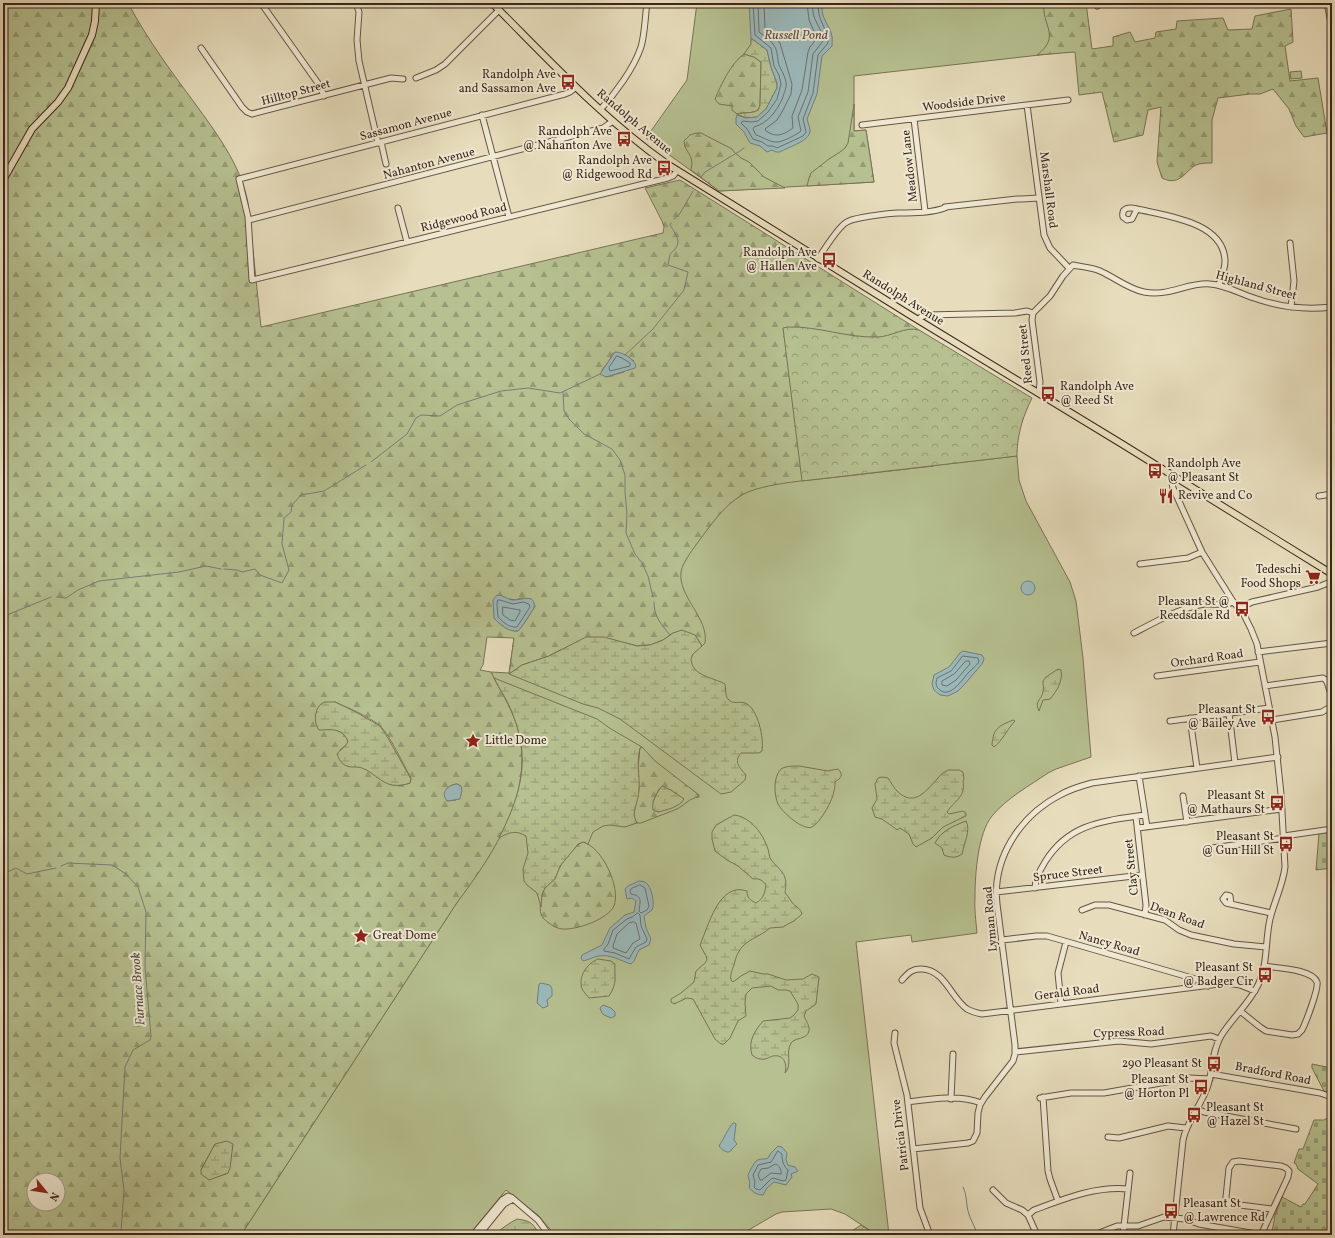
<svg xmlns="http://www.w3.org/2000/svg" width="1335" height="1238" viewBox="0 0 1335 1238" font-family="Vollkorn,serif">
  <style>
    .grass { fill: #b6c090; stroke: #797356 }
    .forest { fill: url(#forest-firs); stroke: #797356; fill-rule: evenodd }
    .wetland { fill: url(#wetland-marsh); stroke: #797356 }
    .cemetery { fill: url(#cemetery-stones); stroke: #797356 }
    .park { fill: url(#park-crowns); stroke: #797356 }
    .water { fill: #9bb9bb; stroke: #757e7b }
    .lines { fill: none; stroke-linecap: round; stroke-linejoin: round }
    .shore { stroke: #6c706c; stroke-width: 1 }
    .stream { stroke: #757e7b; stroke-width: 1 }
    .minor-casing { stroke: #675444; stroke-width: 7 }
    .major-casing { stroke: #3c261c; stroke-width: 8 }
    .minor { stroke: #efe9d3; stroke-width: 5 }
    .major { stroke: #e7ddbc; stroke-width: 6 }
    .labels { text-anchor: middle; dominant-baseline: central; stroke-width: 4; stroke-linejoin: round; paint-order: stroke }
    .poi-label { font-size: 12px; fill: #3c261c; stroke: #efe9d3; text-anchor: end }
    .street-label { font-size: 12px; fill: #3c261c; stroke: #efe9d3 }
    .water-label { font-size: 13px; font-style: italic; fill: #544b44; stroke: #efe9d3 }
  </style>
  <defs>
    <pattern id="forest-firs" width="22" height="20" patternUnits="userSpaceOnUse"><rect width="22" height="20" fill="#b6c090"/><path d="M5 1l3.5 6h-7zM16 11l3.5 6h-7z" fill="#959c75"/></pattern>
    <pattern id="wetland-marsh" width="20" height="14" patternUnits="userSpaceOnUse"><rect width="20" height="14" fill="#b6c090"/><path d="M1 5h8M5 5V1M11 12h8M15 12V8" fill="none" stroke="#959c75"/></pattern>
    <pattern id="cemetery-stones" width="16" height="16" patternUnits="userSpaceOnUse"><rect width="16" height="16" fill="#b6c090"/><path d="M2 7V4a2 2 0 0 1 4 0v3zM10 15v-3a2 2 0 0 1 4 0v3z" fill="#959c75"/></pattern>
    <pattern id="park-crowns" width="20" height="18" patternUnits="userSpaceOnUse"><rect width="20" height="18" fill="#b6c090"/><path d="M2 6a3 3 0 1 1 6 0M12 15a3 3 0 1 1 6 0" fill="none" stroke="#959c75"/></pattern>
  </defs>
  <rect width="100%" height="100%" fill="#e7ddbc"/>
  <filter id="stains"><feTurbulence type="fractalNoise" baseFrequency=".005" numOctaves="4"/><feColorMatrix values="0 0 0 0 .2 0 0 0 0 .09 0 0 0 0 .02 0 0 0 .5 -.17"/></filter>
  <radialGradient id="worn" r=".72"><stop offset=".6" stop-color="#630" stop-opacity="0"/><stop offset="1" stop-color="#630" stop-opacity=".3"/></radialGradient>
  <path class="grass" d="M697 3H1086L1075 51 854 76V131L866 130 874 182 719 191 646 138 687 80Z
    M1301 71 1302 78 1291 79 1290 72Z
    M1017 456 1019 480 1026 501 1070 582 1076 601 1083 658 1091 757 1056 769 1048 773C1029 786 1007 798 992 816 978 833 975 874 975 896 974 908 976 921 977 933L912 942 911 935 856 942 889 1235H877L845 1214 831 1209 782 1212 776 1214 740 1235H623L620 1233 606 1235H555L538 1215 506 1190 469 1235H241L456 904 489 856 508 820 498 687 491 672 509 673 514 638 515 513Z"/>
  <path class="forest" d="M3 3H128C148 41 174 75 199 109 220 138 241 167 248 203L261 327 663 233 664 227 662 221 645 188 680 180 919 330 953 354 934 466C896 470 858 475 819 479 800 481 758 485 742 495 725 505 713 522 701 538 694 548 683 561 681 572 678 597 709 618 705 643L702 646 695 635 673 633 663 640 650 645 637 646 626 643 560 650 549 656 522 665 509 674 514 638 487 637 483 665 480 670 491 672C499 689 510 705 516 723 538 789 494 853 456 904L241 1235H3ZM613 353 625 355 634 361 624 372 606 377 602 370 609 361ZM521 598 531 599 534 608C529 615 524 625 518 631 508 631 500 625 494 618L509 599 516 600ZM335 702C348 708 368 716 379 725 389 733 404 766 411 778L410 783C383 792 382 772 360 767 356 766 351 766 347 766L340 750 347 744 348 741C345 735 342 732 335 730ZM457 784 461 786V795L456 800 447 801V788L452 785ZM215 1144 228 1173 220 1176 201 1170ZM34 1180H58V1204H34Z
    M1044 3H1086L1092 49 1113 46V37L1130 32 1135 42 1155 38 1156 32 1176 29 1177 21 1223 18 1228 30 1252 29 1255 16 1291 9 1293 42 1285 46 1290 81 1318 78 1327 133 1304 137 1296 126 1289 109 1273 89 1260 94H1250L1218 98 1212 120V163C1208 163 1203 163 1199 164 1186 167 1182 188 1162 178L1157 162 1161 107 1148 110 1143 135 1114 142 1102 92 1079 95 1075 52 1037 55C1062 36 1041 25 1044 3Z
    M744 54 754 57 761 62 760 106 758 110C752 114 744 112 737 114L732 110V106L719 104 715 99C721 85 731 63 744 54Z
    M854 104V131L866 130 874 182 807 186 809 178 811 173 829 159 840 152 845 148 848 143Z
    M696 133H701L732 149 734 152 741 158 749 162 764 177 785 188 719 191 691 170C695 153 684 153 684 141L690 135Z
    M640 747H642L655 761 699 795V797C689 798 685 805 677 809 665 814 653 818 641 823H637L634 818V812L639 790 638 769ZM659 789 671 790 683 799 677 805 658 812 653 801Z
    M583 842C602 847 621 887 614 906 608 919 577 930 563 929 558 929 553 926 549 923 546 921 542 918 541 914 539 908 541 894 545 888 548 884 553 881 555 877 560 866 571 846 583 842Z"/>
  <path class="wetland" d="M751 38 767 50 771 67 777 83V88L766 109 757 117 746 118 737 114C744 112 752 114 758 110L760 106 761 62 754 57 744 54 751 44Z
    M682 630 695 635 702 646 693 654 691 659C692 676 712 677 725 684 726 689 725 695 728 699 732 705 740 701 745 703 758 708 764 738 762 751L759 753H741C733 762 740 768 746 775L745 780 731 792 721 794 620 719 598 708 583 704 509 674 522 665 549 656 586 637H604L637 646 650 645 663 640 673 633Z
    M1058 669 1061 670C1063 681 1057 691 1050 699L1043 700 1039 711C1034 700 1042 700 1043 692 1044 688 1043 684 1043 681L1046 677Z
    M494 678 597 719 611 729 642 747 640 748C636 764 640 774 639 789 639 798 635 806 634 814 634 818 636 820 637 823L625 827 610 825 603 826 593 832 588 844 583 842 578 844 575 848 560 866 555 879 545 888 542 894 541 907 537 893 527 885 524 881 523 869 528 853 526 836C516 830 509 832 499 838 521 794 532 758 511 710 507 699 499 689 494 678Z
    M325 702H335L354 711 380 726 388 738 411 779 410 783C404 785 398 786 392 785 381 783 373 772 362 768 357 766 351 768 347 766 341 764 339 759 337 754 340 750 347 746 348 741 341 727 332 730 319 730 314 724 314 711 320 705 320 704 325 702 325 702Z
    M1013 720 1015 721 1014 722C1007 730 1002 741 994 747L992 745C993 728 999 726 1013 720Z
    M799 766 828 771 838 769C844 775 841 778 835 782 835 785 835 788 834 791 833 800 820 823 812 827 803 831 782 812 778 804 774 795 773 777 781 769 786 766 793 766 799 766Z
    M948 770H959L963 772 964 779 963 781C966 797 955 800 947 812L949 814 963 811 966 813V816L943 827 932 838 916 847 913 844 909 834 900 828 897 830 896 829 882 819 875 817 872 808 877 799 875 784 878 778 882 777 888 778C891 782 893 787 897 791 914 808 926 791 938 778 940 775 944 772 948 770Z
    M662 786 671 790 684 799C680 807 666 810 658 812L653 810C651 803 657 792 662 786Z
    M734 815C751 817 763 834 768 849 769 852 769 855 770 858 773 864 779 867 782 872 787 878 786 886 785 893 788 896 789 898 791 901 795 907 800 907 802 914L794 921 788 924 783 927 770 928C760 937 744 940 738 953 736 956 735 961 734 965 732 970 730 975 731 980L733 982 741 976 750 971 763 974H768L786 980 803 979 812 974 819 977 816 1004 806 1011 804 1016C806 1021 810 1026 809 1031 807 1040 795 1037 791 1043 785 1053 793 1065 785 1073 787 1065 785 1054 773 1056 769 1057 766 1060 761 1059 757 1059 755 1057 752 1055 748 1041 754 1032 763 1021L790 1018 794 1015 798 1010V1004L790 991 786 990H778L771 986 752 988 746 994 745 1003 746 1016 738 1021 730 1038 724 1044H721L715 1039 693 999 687 998 674 1004 671 1002V999L681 993 694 982 696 971 705 963 707 960 706 956 700 945C708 927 719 881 747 891 747 898 750 900 756 903 763 899 765 893 766 885 763 880 758 878 753 879L738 866 727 860 715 851 712 839V832L716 825Z
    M966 821C971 830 964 844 962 854 957 858 951 858 944 855L942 848 935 843C941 831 953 826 966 821Z
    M598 959 611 961 615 964C614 978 618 982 609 996L589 998C586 994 581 990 581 984 580 974 588 963 598 959Z
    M227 1141 233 1144 230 1168 228 1173 209 1180 201 1174V1170L215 1144Z
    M517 1219C532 1221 532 1223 540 1235H494C501 1229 509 1223 517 1219Z"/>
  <path class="cemetery" d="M1332 831V868L1316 870 1319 833Z
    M1312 1064 1332 1068V1092L1324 1091 1312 1068Z
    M1332 1115V1235H1289L1272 1232 1275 1215 1282 1197 1301 1207 1303 1204H1305L1318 1184 1298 1169 1296 1164 1294 1163 1299 1149H1303L1314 1120H1324Z"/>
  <path class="park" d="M788 327C818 326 847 338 877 337 891 337 905 326 919 330L1032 398C1023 416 1017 435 1017 456L802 481 783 328Z
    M861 1225 877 1235H846Z"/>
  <path class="water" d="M749 3H823C819 15 828 23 831 33 833 37 832 42 832 46L822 56 817 94 807 119C808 123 810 127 810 131 810 141 788 147 780 152H776L772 150 767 152 760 146 750 143 744 132 736 124V118L737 115 746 118 757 117 766 109 777 88V83L771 67 767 50 751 38Z
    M615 352C623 352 634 359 636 366L635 368 606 377 600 374Z
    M1021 588a7 7 0 1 1 14 0a7 7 0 1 1-14 0Z
    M497 595C503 595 507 599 512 600 520 601 536 592 534 608 530 614 522 627 518 631 508 632 501 625 494 618L493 600Z
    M963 651 982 655 984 659 982 664 963 686 958 691 948 696 940 695 934 690 932 684 934 675 949 667 960 653Z
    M457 784 461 786 462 790 460 799 447 801C440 792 448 785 457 784Z
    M639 881C643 881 646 882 648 885 652 890 655 904 652 910L644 916 646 928 651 939 649 945 639 950 634 961 631 964C621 961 611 954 599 956 593 957 588 960 583 961L581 958 582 955 602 945 610 928 625 915 634 912 636 901 632 898 627 899 625 889 628 886Z
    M541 983 550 985 552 989V996L547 1000 548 1006 543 1008 537 1003 539 984Z
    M603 1005 611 1008 615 1012V1016L611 1018 604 1015 602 1013 600 1008Z
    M733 1123H735L736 1124 734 1140 737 1144 732 1149 731 1151C727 1154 722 1150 719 1146 723 1140 729 1127 733 1123Z
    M778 1146 782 1147 787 1153 786 1160 788 1165 795 1167 798 1171 791 1174 792 1177 786 1185 774 1182 767 1188 763 1195C757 1195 752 1192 749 1187 751 1181 748 1179 748 1175 749 1172 754 1163 756 1161 760 1158 764 1160 768 1158L771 1153Z"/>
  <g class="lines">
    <path class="shore" d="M753 3 755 35 771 48 774 66 779 75 781 84 777 99 768 112 758 121 752 122 743 121 741 123 747 129 753 139 762 142 768 146H773L777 148 803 136 806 132 803 119 813 93 818 55 828 43C828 28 815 18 819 3
      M758 3 759 32C764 36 770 39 773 44 778 50 777 58 779 65 781 70 785 76 786 82 787 88 784 92 783 97 777 111 768 123 754 127L753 129 756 135C763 137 771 143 778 142 782 142 798 134 801 131L798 117 808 92 813 54 823 41C823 27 810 20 813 3
      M764 3 765 29 774 36 780 43 792 84 791 94 782 112 777 120 765 129 766 131C777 138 783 135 793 128L792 116 802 90 808 52 810 47 817 38 809 20 807 3
      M617 356 622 358 630 363V366L610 371 609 368Z
      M498 600H500L513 604 523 602 529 604 530 607 517 627C509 628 503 622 498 617L497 605Z
      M503 607 520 610V612L515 621 510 620 503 615Z
      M963 656 978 658 979 662C976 666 972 669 968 673 962 680 949 700 939 689 935 686 936 682 937 678L951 671Z
      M966 661H969L970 664 956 680 947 686 942 685V681L954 674Z
      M640 885 645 888 649 906 647 910 641 913 639 911C640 901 643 896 631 894L630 891 631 889Z
      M638 913 640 915 641 926 647 939 646 942 636 947 629 959 615 953 604 951V949L608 944 613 930 627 919 632 917Z
      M634 922 636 923 640 939 633 943 626 953 613 948V946L617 934 629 923Z
      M778 1151 782 1154C782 1161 783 1165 788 1170L786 1180 783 1181 773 1178 770 1180 760 1190 756 1189 754 1187 755 1182 753 1175 758 1165 771 1162Z
      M776 1164C779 1165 782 1171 781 1174L771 1173 762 1180H760L758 1175 761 1169 768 1168Z"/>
    <path class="stream" d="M701 177 705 172 740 151 744 148
      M674 219 679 215 693 191
      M625 355 653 329 684 290 688 272 668 265 670 254C683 243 678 238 670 225L671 223
      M563 392 564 411 569 419 584 434 612 449 620 460 625 475V492L627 514 626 533 635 554 642 563 648 576 653 597
      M371 462 407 434 416 418 421 415 440 416 457 405 501 391 528 388 560 393 600 374
      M224 569 237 570 242 572 255 569 260 575 282 583 289 570 282 544 284 518 291 512 292 505 301 495 324 491 366 465
      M57 597 66 598 78 590 99 581 179 572 206 566 221 569
      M654 602C654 617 661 624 670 635
      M3 615H7L51 597
      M61 866 68 863 112 865 126 874 138 887 146 912 145 967 151 1036 150 1040 133 1050 125 1067 120 1158 124 1191 121 1231 117 1235
      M3 872 5 873 16 868 27 874 56 868
      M963 1187C967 1195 966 1203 968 1211 970 1220 976 1227 977 1235"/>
    <g class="minor-casing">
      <path id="minor" d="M261 3 320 86 324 96
        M356 3 359 12 357 40 359 61 378 143
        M1327 3 1332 27
        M1097 6 1103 3
        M201 48 242 107 247 112 252 114 391 78 403 79
        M416 78 436 70 445 64 499 10
        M576 87 570 92 565 94 239 179 248 217 252 280 668 178 673 176 677 171
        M1027 105 1044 235 1050 248 1069 268
        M600 110C615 94 634 68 641 47 645 33 645 17 647 3
        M482 115 509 217
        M914 119 925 211
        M862 125 1068 100
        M381 142 386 164
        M945 207 1017 199H1022L1039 198
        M398 208 407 242
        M1137 209 1132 219 1127 220 1123 217C1121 207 1130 207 1137 209 1167 216 1224 222 1225 261 1225 270 1221 277 1219 285
        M249 220 603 128 613 121
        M1290 243 1294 281 1291 307
        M818 259C825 248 835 232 844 224 851 218 862 218 871 216 880 215 889 213 898 213 914 213 933 213 947 207
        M1033 313 1050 296 1063 276 1073 265C1081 267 1091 267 1100 271 1114 277 1128 289 1144 292 1169 297 1188 282 1210 284 1225 285 1239 293 1254 298 1279 307 1306 310 1332 307
        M1033 313 1032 320 1040 382 1039 393
        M918 320 921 317 927 315 1015 313 1027 311 1033 313
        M1175 477 1172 483 1173 488 1202 552 1234 603 1237 606 1244 609
        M1319 496 1332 494
        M1140 564 1188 558 1202 552
        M1244 609 1246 605 1252 602 1318 587 1328 583 1332 579
        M1134 633C1155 622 1176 610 1199 605 1210 602 1223 607 1233 602
        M1258 652 1332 643
        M1157 676 1260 662
        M1265 686 1323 678C1329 680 1328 690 1332 695
        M1229 713 1235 763
        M1190 718 1197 768
        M1272 720 1322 712 1332 706
        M1170 721 1269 708
        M1139 776 1147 827
        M1183 796 1187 822
        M1136 817 1146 905 1145 915
        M1138 828 1282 809
        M1284 836 1332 829
        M1212 848 1284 838
        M1035 888C1035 879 1040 870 1045 862 1069 823 1104 821 1145 815
        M996 892 1142 875
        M1231 904 1230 896 1226 895 1223 899 1226 903 1271 913
        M1082 910 1095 905H1109L1165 920 1179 930 1191 935 1234 944 1266 947
        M1002 940 1036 936H1047L1199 980 1206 983 1208 986
        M902 980C908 973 913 968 922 969 945 970 951 998 967 1009 972 1012 977 1013 982 1014L1227 983 1240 985 1255 991
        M1061 1003 1058 973 1066 942
        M1240 1011 1260 1027 1266 1031 1292 1035 1298 1034 1302 1030C1306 1022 1319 988 1317 982 1312 969 1276 968 1264 966
        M895 1033 894 1043 907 1095 920 1208 930 1235
        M1015 1052 1119 1041 1151 1044 1211 1036 1219 1039
        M1211 1074 1320 1093 1332 1097
        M1043 1097 1048 1171 1050 1179 1058 1201
        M1040 1098 1071 1093H1104L1189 1078 1210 1079
        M951 1099 953 1054
        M908 1102C930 1099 960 1094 981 1103
        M1197 1109 1204 1112 1296 1129
        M1108 1137 1119 1138 1168 1126 1186 1128
        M913 1149 968 1143 973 1141 977 1133 978 1113 980 1105 985 1097 1013 1061 1015 1054V1045L997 904C992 858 1020 816 1060 795 1070 789 1081 786 1092 783L1278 757
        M993 1190 1006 1203 1022 1210 1028 1215 1037 1235
        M1028 1215 1034 1210C1064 1199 1095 1186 1128 1189
        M473 1235 502 1200 508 1196 511 1197 538 1220 549 1235
        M479 1235 504 1204 513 1199
        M1094 1235 1117 1226H1138L1164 1217 1185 1219 1199 1224 1262 1235
        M1123 1235 1130 1173
        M1173 1235 1183 1140C1187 1120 1202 1105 1208 1085 1213 1069 1212 1051 1221 1036 1232 1018 1249 1004 1258 985 1268 965 1265 941 1270 919 1274 902 1283 885 1285 867L1281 794 1275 737 1257 644 1251 629 1244 615V609
        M1261 1235 1288 1177 1289 1171 1286 1168 1281 1166 1239 1161 1233 1162 1229 1168 1226 1197 1227 1201 1232 1204 1272 1209"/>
    </g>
    <g class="major-casing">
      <path id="major" d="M492 3C548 59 602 118 667 164L910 315 1122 444 1332 574
        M3 180 32 129 58 102 68 88 92 35 95 21 96 3"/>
    </g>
    <use href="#minor" class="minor"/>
    <use href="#major" class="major"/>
  </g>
  <defs>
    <g id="bus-bare" transform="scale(1.2)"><path d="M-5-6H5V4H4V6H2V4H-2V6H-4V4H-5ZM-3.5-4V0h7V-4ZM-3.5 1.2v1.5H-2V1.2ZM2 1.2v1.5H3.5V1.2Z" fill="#8f2418" stroke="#efe9d3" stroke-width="2.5" paint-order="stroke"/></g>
    <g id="restaurant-bare" transform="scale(1.2)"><path d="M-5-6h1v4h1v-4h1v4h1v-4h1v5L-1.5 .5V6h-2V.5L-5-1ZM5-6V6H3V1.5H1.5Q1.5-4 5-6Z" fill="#8f2418" stroke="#efe9d3" stroke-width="2.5" paint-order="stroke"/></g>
    <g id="supermarket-bare" transform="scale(1.2)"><path d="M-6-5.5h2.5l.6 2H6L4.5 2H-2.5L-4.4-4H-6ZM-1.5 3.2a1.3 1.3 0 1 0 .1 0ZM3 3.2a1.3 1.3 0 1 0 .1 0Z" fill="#8f2418" stroke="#efe9d3" stroke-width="2.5" paint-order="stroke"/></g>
    <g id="sight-bare" transform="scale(1.2)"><path d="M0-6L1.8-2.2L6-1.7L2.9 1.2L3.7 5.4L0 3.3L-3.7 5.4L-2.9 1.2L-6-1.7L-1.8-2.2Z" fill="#8f2418" stroke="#efe9d3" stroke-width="2.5" paint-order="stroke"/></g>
  </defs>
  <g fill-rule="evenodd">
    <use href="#bus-bare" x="568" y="82"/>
    <use href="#bus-bare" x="624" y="139"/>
    <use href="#bus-bare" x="664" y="168"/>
    <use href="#bus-bare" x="829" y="260"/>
    <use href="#bus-bare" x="1048" y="394"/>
    <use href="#bus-bare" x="1155" y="471"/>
    <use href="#restaurant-bare" x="1166" y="496"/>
    <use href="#supermarket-bare" x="1313" y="577"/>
    <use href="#bus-bare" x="1242" y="609"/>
    <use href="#bus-bare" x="1268" y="717"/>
    <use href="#sight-bare" x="473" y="741"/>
    <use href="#bus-bare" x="1277" y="803"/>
    <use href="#bus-bare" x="1286" y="844"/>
    <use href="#sight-bare" x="361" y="936"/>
    <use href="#bus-bare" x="1265" y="975"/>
    <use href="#bus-bare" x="1214" y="1064"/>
    <use href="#bus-bare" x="1201" y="1087"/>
    <use href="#bus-bare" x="1194" y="1115"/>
    <use href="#bus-bare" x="1171" y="1211"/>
  </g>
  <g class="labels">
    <g class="poi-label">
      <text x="556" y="75">Randolph Ave<tspan x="556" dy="14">and Sassamon Ave</tspan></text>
      <text x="612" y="132">Randolph Ave<tspan x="612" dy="14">@ Nahanton Ave</tspan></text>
      <text x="652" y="161">Randolph Ave<tspan x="652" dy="14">@ Ridgewood Rd</tspan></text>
      <text x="817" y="253">Randolph Ave<tspan x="817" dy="14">@ Hallen Ave</tspan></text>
      <text x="1060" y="387" text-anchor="start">Randolph Ave<tspan x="1060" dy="14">@ Reed St</tspan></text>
      <text x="1167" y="464" text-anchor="start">Randolph Ave<tspan x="1167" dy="14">@ Pleasant St</tspan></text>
      <text x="1178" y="496" text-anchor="start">Revive and Co</text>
      <text x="1301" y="570">Tedeschi<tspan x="1301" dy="14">Food Shops</tspan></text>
      <text x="1230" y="602">Pleasant St @<tspan x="1230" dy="14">Reedsdale Rd</tspan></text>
      <text x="1256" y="710">Pleasant St<tspan x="1256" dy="14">@ Bailey Ave</tspan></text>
      <text x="485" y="741" text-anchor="start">Little Dome</text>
      <text x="1265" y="796">Pleasant St<tspan x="1265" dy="14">@ Mathaurs St</tspan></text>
      <text x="1274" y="837">Pleasant St<tspan x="1274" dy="14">@ Gun Hill St</tspan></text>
      <text x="373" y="936" text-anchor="start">Great Dome</text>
      <text x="1253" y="968">Pleasant St<tspan x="1253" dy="14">@ Badger Cir</tspan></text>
      <text x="1202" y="1064">290 Pleasant St</text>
      <text x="1189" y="1080">Pleasant St<tspan x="1189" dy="14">@ Horton Pl</tspan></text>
      <text x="1206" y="1108" text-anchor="start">Pleasant St<tspan x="1206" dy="14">@ Hazel St</tspan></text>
      <text x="1183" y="1204" text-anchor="start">Pleasant St<tspan x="1183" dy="14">@ Lawrence Rd</tspan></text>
    </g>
    <g class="street-label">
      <text transform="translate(296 93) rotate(-15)">Hilltop Street</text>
      <text transform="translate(964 103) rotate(-7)">Woodside Drive</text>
      <text transform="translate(634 122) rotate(40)">Randolph Avenue</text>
      <text transform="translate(406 125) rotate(-15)">Sassamon Avenue</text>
      <text transform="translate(429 164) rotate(-15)">Nahanton Avenue</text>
      <text transform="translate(910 166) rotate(-96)">Meadow Lane</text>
      <text transform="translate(1048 190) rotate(83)">Marshall Road</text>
      <text transform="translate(464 218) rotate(-14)">Ridgewood Road</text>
      <text transform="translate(1256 286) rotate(15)">Highland Street</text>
      <text transform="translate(903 298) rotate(32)">Randolph Avenue</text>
      <text transform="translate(1026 354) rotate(-96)">Reed Street</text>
      <text transform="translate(1207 659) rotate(-8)">Orchard Road</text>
      <text transform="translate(1132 867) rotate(-96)">Clay Street</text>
      <text transform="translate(1068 874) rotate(-7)">Spruce Street</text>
      <text transform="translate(1177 916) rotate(20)">Dean Road</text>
      <text transform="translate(991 919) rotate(-95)">Lyman Road</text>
      <text transform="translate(1109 944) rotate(16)">Nancy Road</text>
      <text transform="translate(1067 993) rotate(-7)">Gerald Road</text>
      <text transform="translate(1129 1033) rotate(-2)">Cypress Road</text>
      <text transform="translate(1273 1074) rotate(11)">Bradford Road</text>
      <text transform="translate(901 1135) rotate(-97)">Patricia Drive</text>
    </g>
    <g class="water-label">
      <text x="796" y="36">Russell Pond</text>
      <text transform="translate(139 989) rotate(-94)">Furnace Brook</text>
    </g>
  </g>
  <rect width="1335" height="1238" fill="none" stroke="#e7ddbc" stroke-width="16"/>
  <rect x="4" y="4" width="1327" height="1230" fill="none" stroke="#3c261c" stroke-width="2"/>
  <rect x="8" y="8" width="1319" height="1222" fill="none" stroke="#3c261c"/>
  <g transform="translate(46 1192) rotate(120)"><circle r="19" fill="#efe9d3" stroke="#a79b8a"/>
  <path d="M0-3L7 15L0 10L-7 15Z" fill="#8f2418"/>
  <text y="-6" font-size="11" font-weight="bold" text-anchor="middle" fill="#3c261c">N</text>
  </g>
  <rect width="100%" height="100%" filter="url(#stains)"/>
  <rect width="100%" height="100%" fill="url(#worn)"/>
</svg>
